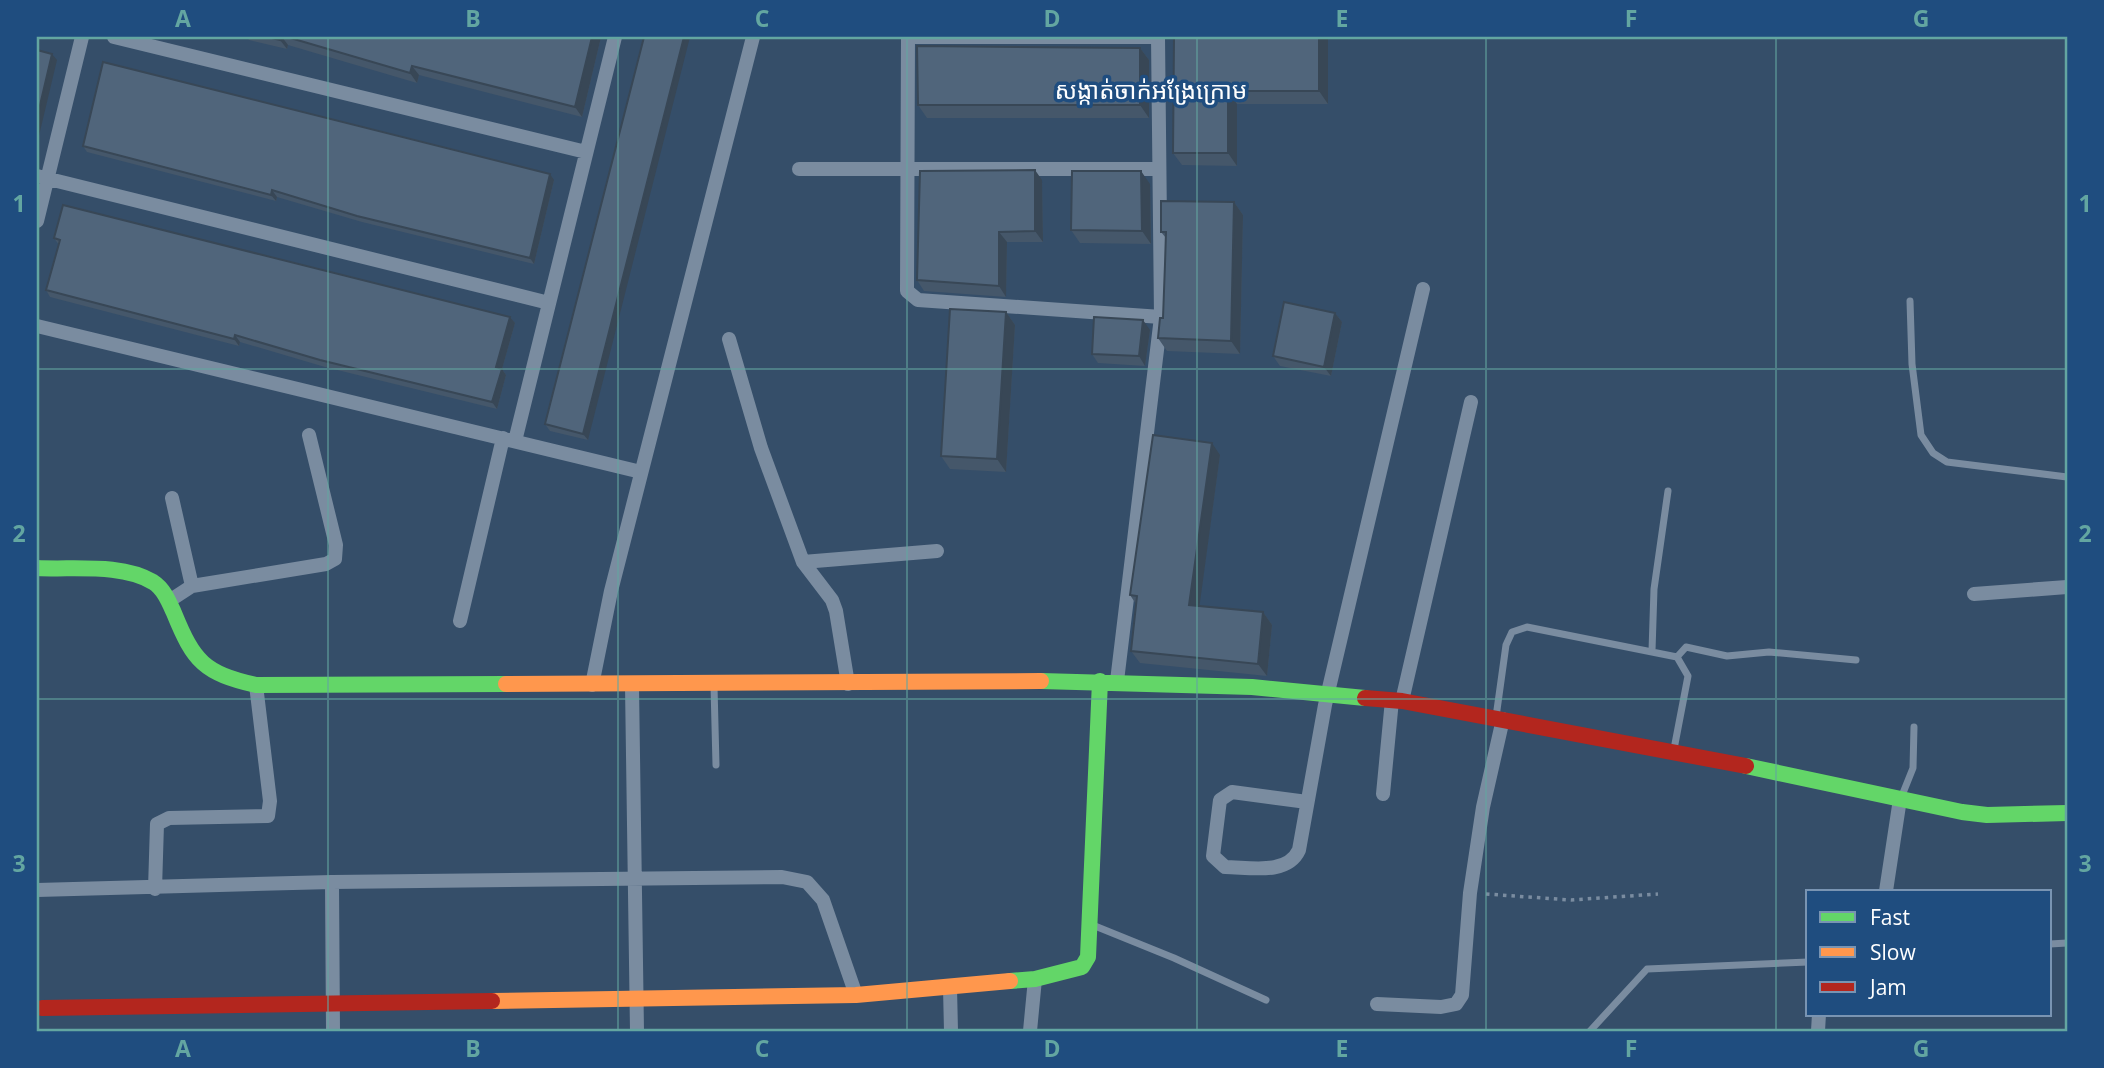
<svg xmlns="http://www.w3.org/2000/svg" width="2104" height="1068" viewBox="0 0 2104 1068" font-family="'Open Sans','Noto Sans Khmer',sans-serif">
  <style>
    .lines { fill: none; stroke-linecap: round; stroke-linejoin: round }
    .path { stroke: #7a8ca0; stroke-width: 3.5; stroke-dasharray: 3.5 5; stroke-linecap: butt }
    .lane { stroke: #7a8ca0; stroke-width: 7 }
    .street { stroke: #7a8ca0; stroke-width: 14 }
    .fast { stroke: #63d668; stroke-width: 16 }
    .slow { stroke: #ff974d; stroke-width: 16 }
    .jam { stroke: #b3261e; stroke-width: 16 }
    .wall { fill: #45576a }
    .shaded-wall { fill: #384756 }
    .building { fill: #50657b; stroke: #384756; stroke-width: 2 }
    .grid { fill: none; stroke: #63a6a1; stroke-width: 2; stroke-opacity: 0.55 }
    .labels { text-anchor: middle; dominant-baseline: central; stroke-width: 7; stroke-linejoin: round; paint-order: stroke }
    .quarter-label { font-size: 24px; fill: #fff; stroke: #1f4d7f }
    .neatline { fill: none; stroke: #63a6a1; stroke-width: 2.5 }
    .grid-label { font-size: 23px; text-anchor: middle; font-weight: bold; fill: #63a6a1 }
  </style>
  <rect width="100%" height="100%" fill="#354e69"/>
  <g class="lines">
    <path class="path" d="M1486 894 1571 900 1658 894"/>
    <path class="lane" d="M1910 301 1912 364 1921 435 1933 453 1947 462 2067 477
      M1652 651 1654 589 1668 491
      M1677 657 1686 647 1727 656 1769 652 1856 660
      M714 686 716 765
      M1496 717 1506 645 1512 632 1527 627 1677 657 1688 676 1674 749
      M1901 798 1913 768 1914 727
      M1090 924 1174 958 1266 1000
      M2050 944 2067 943
      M1590 1031 1647 969 1808 962"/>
    <path class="street" d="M114 37 586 152
      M908 37 907 291 918 300 1161 317
      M908 37H1158
      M799 169H1159
      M37 176 549 303
      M37 221 82 37
      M37 326 641 472
      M729 339 761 448 803 562 832 600 836 611 848 684
      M515 441 615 37
      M172 498 192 586
      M803 562 937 551
      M1974 594 2067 587
      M169 601 192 586 326 564 335 559 336 545 309 435
      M460 621 503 438
      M1117 681 1161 317 1158 37
      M592 685 611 591 753 37
      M632 686 637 1031
      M1402 701 1471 402
      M1383 794 1392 700
      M1307 802 1232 792 1220 800 1213 856 1225 867C1249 867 1287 876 1299 850L1325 705 1423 289
      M332 882 333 1031
      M155 889 157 824 169 818 268 816 270 801 256 685
      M37 890 332 882 782 877 807 882 823 900 856 995
      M1886 891 1900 799
      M950 988 951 1031
      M1377 1004 1441 1007 1456 1004 1462 995 1470 893 1483 807 1503 719
      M1030 1031 1035 979
      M1818 1031 1819 1014"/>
    <path class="fast" d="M37 568C73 570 121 563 153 582 164 589 169 602 174 613 194 662 204 673 256 685L506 684
      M1041 681 1252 687 1365 698
      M1746 766 1962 812 1987 815 2067 813
      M1010 981 1035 979 1082 967 1088 957 1100 681"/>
    <path class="slow" d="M506 684 1041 681
      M492 1001 856 995 1010 981"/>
    <path class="jam" d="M1365 698 1402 701 1746 766
      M42 1008 492 1001"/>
  </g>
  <path class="wall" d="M247 37H601L582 117 419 75 417 83 288 45 287 49 249 40Z
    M644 37 588 440 550 431 545 424Z
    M1174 37H1328V104H1237V166L1182 165 1173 153Z
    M1140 48 1149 60V118H927L918 105Z
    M83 146 554 180 534 264 362 222 277 197 276 201 87 152Z
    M1042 180 1043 242H1007L1006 297 924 291 917 280Z
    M1150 184 1151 244 1080 243 1071 230Z
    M1234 202 1243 215 1240 354 1167 351 1158 338 1163 318 1166 238 1161 232Z
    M54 238 510 317 515 323 502 369 506 375 497 409 325 367 240 342 239 346 50 297 46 290 59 245Z
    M1006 312 1015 325 1006 472 950 469 941 456Z
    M1335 313 1342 322 1331 376 1280 366 1273 356Z
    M1150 330 1145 366 1098 363 1092 354Z
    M1220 455 1199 606 1263 612 1272 625 1267 676 1140 663 1131 651 1136 604 1130 595Z"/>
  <path class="shaded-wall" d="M281 37H282L288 45 287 49 280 40Z
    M592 37H601L582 117 575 107Z
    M684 37H690L588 440 583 434Z
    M1319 37H1328V104L1319 91Z
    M1140 48 1149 60V118L1140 105Z
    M52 54 57 60 37 144V118Z
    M412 66 419 75 417 83 410 73Z
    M1228 91 1237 104V166L1228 153Z
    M1035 170 1042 180 1043 242 1035 231Z
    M1141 171 1150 184 1151 244 1142 231Z
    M550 174 554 180 534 264 530 258Z
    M272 190 277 197 276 201 271 195Z
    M1234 202 1243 215 1240 354 1231 341Z
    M999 232 1007 242 1006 297 999 286Z
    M1006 312 1015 325 1006 472 997 459Z
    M1335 313 1342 322 1331 376 1324 367Z
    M510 317 515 323 502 369 506 375 497 409 492 402 496 367Z
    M1143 320 1150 330 1145 366 1139 356Z
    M235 335 240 342 239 346 234 339Z
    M1212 443 1220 455 1198 617 1189 605Z
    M1263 612 1272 625 1267 676 1258 664Z"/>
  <path class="building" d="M268 37H281L280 40Z
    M287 37H592L575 107 412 66 410 73Z
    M644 37H684L583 434 545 424Z
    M1174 37H1319V91H1228V153H1173Z
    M917 46 1140 48V105H918Z
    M37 50 52 54 37 118Z
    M103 62 550 174 530 258 357 216 272 190 271 195 83 146Z
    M1035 170V231L999 232V286L917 280 920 171Z
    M1072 171H1141L1142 231 1071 230Z
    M1161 201 1234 202 1231 341 1158 338 1160 318H1163L1165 264 1166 232H1161Z
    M63 205 510 317 496 367 502 369 492 402 320 360 235 335 234 339 46 290 60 240 54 238Z
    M1284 302 1335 313 1324 367 1273 356Z
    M950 309 1006 312 997 459 941 456Z
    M1094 317 1143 320 1139 356 1092 354Z
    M1153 435 1212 443 1189 605 1263 612 1258 664 1131 651 1137 596 1130 595Z"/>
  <path class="grid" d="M328 37V1031M618 37V1031M907 37V1031M1197 37V1031M1486 37V1031M1776 37V1031M37 369H2067M37 699H2067"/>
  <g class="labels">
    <g class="quarter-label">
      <text x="1151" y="89">សង្កាត់ចាក់អង្រែក្រោម</text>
    </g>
  </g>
  <rect width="2104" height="1068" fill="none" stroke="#1f4d7f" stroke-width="77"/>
  <rect x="1806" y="890" width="245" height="126" fill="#1f4d7f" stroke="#7994b2" stroke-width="2"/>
  <rect x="1820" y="912" width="35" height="10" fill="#63d668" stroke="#7994b2" stroke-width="2"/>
  <text x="1870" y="925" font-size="21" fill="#ffffff">Fast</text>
  <rect x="1820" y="947" width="35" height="10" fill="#ff974d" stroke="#7994b2" stroke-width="2"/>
  <text x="1870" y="960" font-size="21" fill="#ffffff">Slow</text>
  <rect x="1820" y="982" width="35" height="10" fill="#b3261e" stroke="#7994b2" stroke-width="2"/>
  <text x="1870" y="995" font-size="21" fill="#ffffff">Jam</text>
  <rect x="38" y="38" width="2028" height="992" class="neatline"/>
  <g class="grid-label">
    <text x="183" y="27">A</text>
    <text x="473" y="27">B</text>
    <text x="762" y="27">C</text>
    <text x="1052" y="27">D</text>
    <text x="1342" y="27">E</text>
    <text x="1631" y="27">F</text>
    <text x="1921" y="27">G</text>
    <text x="19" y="212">1</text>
    <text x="2085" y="212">1</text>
    <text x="19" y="542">2</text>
    <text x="2085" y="542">2</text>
    <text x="19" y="872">3</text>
    <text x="2085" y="872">3</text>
    <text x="183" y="1057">A</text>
    <text x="473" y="1057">B</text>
    <text x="762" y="1057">C</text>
    <text x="1052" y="1057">D</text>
    <text x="1342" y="1057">E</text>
    <text x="1631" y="1057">F</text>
    <text x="1921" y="1057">G</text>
  </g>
</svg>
